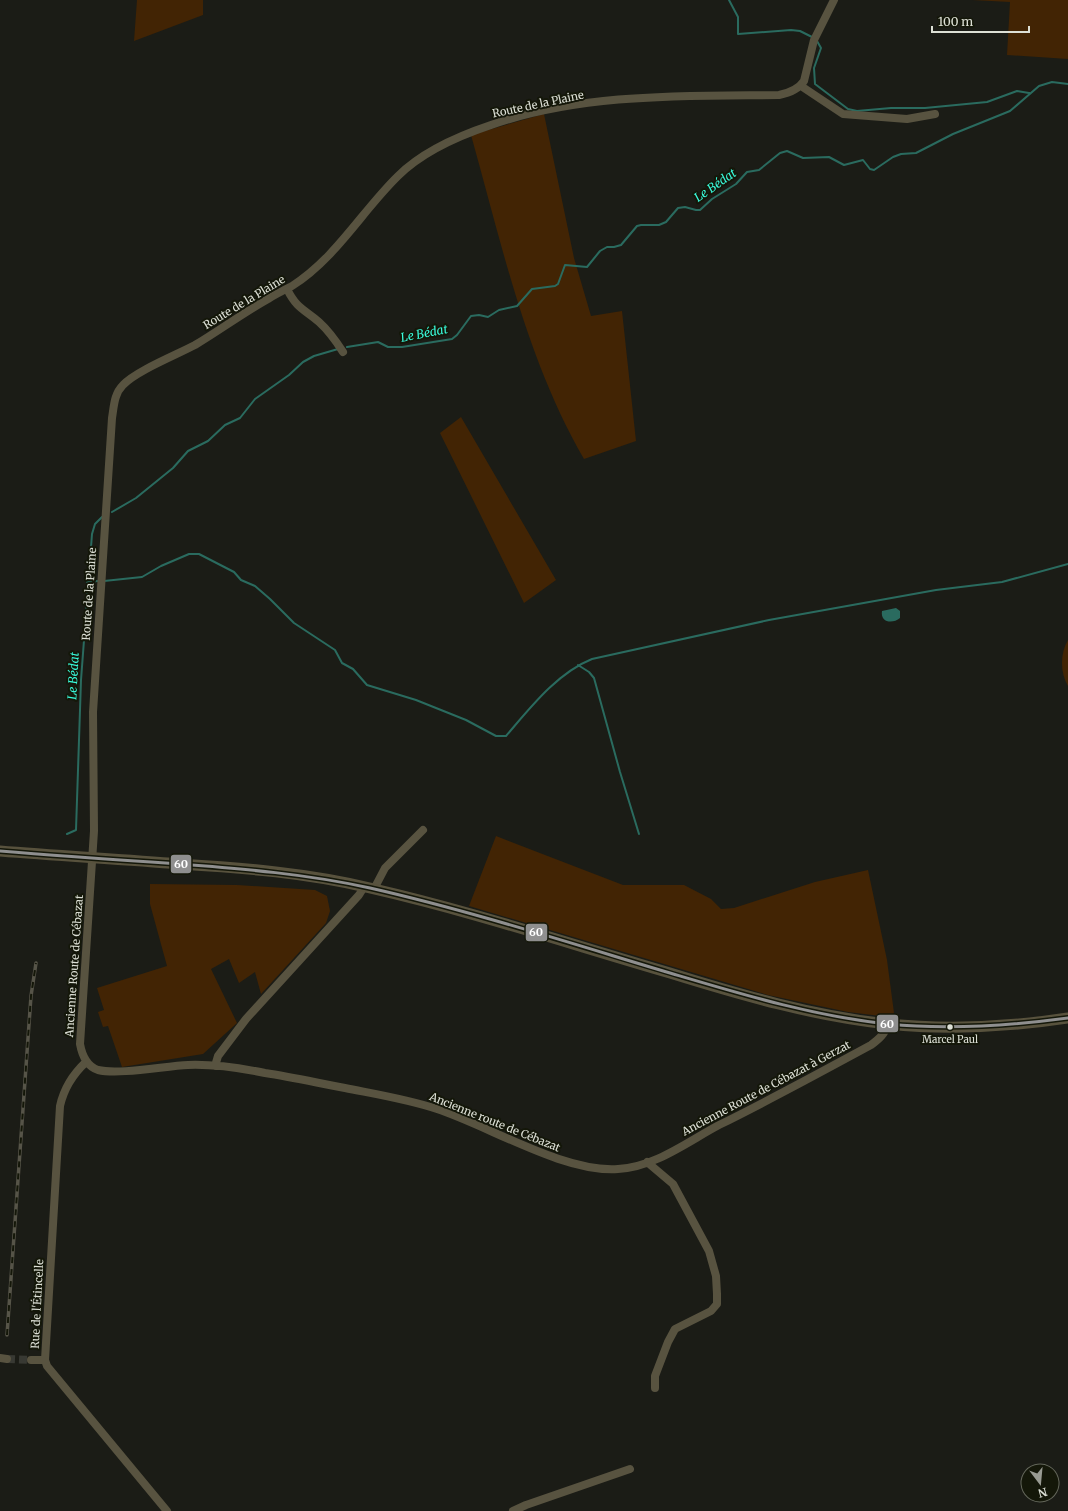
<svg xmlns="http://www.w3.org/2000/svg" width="1068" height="1511" viewBox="0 0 1068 1511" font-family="Merriweather,serif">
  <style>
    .green { fill: #422404 }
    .water { fill: #2a6b5f }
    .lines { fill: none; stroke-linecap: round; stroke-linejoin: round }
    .stream { stroke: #2a6b5f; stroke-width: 2 }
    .street-tunnel { stroke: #383933; stroke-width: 8; stroke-dasharray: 8 4; stroke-linecap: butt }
    .street { stroke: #585340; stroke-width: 8 }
    .secondary { stroke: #58523d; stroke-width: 11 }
    .rail-casing { stroke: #565448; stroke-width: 3.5 }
    .rail { stroke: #141709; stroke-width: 2; stroke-dasharray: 6; stroke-linecap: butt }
    .bus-1-casing { stroke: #141709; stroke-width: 6 }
    .bus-1 { stroke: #8f8f8f; stroke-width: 3 }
    .bus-dot { fill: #dde0d6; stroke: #141709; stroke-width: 1.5 }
    .labels { text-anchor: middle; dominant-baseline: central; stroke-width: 4; stroke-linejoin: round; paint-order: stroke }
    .bus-label { font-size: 10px; fill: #dde0d6; stroke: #141709 }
    .street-label { font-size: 11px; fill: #dde0d6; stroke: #141709 }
    .water-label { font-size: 12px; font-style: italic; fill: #39fcdd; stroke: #141709 }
    .line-badge { stroke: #141709; stroke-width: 1.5 }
    .badge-label { font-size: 11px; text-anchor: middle; font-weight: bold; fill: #fff }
  </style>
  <rect width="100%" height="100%" fill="#1b1c16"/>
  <path class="green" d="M137 0H203V15L134 41Z
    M972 0H1068V59L1007 55 1010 2Z
    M544 114 574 258 591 316 622 311 636 441 584 459C526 359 502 245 471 135Z
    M461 417 556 580 524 603 440 433Z
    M1068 640V686C1060 673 1060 653 1068 640Z
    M496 836 623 885H684L711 899 721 909 734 908 815 882 868 870 887 960 894 1013 889 1017 848 1012 768 995 469 906Z
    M150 884 237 885 315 890 327 896 330 911 326 923 261 994 255 972 239 983 229 959 211 969 237 1023 203 1054 122 1067 108 1026 103 1027 98 1012 104 1010 97 988 167 966 150 904Z"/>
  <path class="water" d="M896 608 900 611V618C893 624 880 623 882 611Z"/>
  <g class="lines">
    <path class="stream" d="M729 0 738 17V34L791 30 800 31 812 37
      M817 41 821 48 814 68 815 84 848 109 857 111 891 108H925L987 102 1017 91 1029 93
      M347 347 378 342 388 347H402L452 339 457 335 471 316 479 315 488 317 499 310 517 306 532 289 555 286 558 284 565 265 587 267 600 251 607 247H614L621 245 637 226 641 225H659L666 222 678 208 685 207 696 210H700L712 199 736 184 747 172 759 170 780 153 787 151 803 158 829 157 844 165 863 160 870 169 874 170 893 157 901 154 916 153 953 134 1010 111 1039 86 1052 82 1068 84
      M112 512 136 498 173 468 188 451 208 441 225 425 240 418 255 399 289 375 303 362 314 356 338 349
      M104 581 142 577 161 566 189 554H199L234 572 241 580 255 586 270 599 294 623 335 650 342 663 353 669 367 685 416 700 466 720 496 736H506C530 708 557 673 592 659L769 620 936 590 1002 582 1068 564
      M87 582 98 581
      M578 665 589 672 594 678 620 772 639 834
      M67 834 76 830 81 680 92 534 95 524 102 517"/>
    <path class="street-tunnel" d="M7 1359 31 1360"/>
    <path class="street" d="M834 0 814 40 804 81C798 90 789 93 779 95 684 96 582 93 491 125 458 136 423 151 398 176 362 211 336 258 292 286 284 290 276 294 268 299 243 313 220 330 195 345 176 355 136 371 123 385 114 394 114 406 112 418L93 712 94 831 80 1044C82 1055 86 1066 98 1070 119 1075 165 1066 188 1065 214 1064 240 1068 265 1073 292 1077 318 1083 345 1088 375 1094 407 1099 437 1109 489 1126 564 1173 618 1169 655 1167 687 1142 719 1125 770 1100 821 1072 871 1045 879 1039 885 1034 888 1024
      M801 86 843 114 907 119 935 114
      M287 289C297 309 304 309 319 322 329 331 336 341 343 352
      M374 889 385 868 423 830
      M86 1062C72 1075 64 1088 60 1106L45 1360 47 1366 167 1511
      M215 1066 218 1056 246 1019 359 895 364 887
      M647 1162 673 1184 709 1251 716 1276 717 1294V1304L711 1311 675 1329 668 1342 655 1376V1388
      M0 1358 7 1359
      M31 1360H45
      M513 1511 526 1505 630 1469"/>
    <path class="secondary" d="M0 851C60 856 120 859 180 864 244 868 308 873 370 888 471 911 570 944 670 973 741 995 813 1016 888 1024 948 1030 1009 1027 1068 1018"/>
    <g class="rail-casing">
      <path id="rail" d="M7 1335 31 996 36 963"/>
    </g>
    <use href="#rail" class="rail"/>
    <g class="bus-1-casing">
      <path id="bus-1" d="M0 851C60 856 120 860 180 864 244 869 307 874 370 888 471 911 570 943 670 973 741 994 813 1016 888 1024 948 1030 1008 1026 1068 1018"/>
    </g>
    <use href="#bus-1" class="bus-1"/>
  </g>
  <circle class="bus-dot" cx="950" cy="1027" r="3.5"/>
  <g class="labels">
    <g class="bus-label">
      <text x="950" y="1039">Marcel Paul</text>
    </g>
    <g class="street-label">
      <text transform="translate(538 104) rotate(-12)">Route de la Plaine</text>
      <text transform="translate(244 302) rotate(-31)">Route de la Plaine</text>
      <text transform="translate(89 594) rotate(-86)">Route de la Plaine</text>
      <text transform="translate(74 966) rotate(-86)">Ancienne Route de Cébazat</text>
      <text transform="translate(766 1088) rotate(-28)">Ancienne Route de Cébazat à Gerzat</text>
      <text transform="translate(495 1122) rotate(22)">Ancienne route de Cébazat</text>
      <text transform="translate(37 1304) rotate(-87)">Rue de l'Étincelle</text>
    </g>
    <g class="water-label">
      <text transform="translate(715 185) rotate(-35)">Le Bédat</text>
      <text transform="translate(424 333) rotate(-11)">Le Bédat</text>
      <text transform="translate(73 676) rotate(-87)">Le Bédat</text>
    </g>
  </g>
  <g class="line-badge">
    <rect x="170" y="854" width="22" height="20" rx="4" fill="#8f8f8f"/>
    <rect x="525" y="923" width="23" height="19" rx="4" fill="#8f8f8f"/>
    <rect x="876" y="1014" width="23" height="19" rx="4" fill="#8f8f8f"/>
  </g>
  <g class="badge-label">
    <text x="181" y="868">60</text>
    <text x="536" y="936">60</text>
    <text x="887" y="1028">60</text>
  </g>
  <g transform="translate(1040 1483) rotate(164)"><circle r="19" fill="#141709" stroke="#64675b"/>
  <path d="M0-3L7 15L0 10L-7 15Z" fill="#999b93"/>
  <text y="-6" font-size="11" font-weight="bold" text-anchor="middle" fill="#dde0d6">N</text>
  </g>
  <path d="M932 26v6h97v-6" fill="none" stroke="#dde0d6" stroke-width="2"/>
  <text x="938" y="26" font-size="12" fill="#dde0d6" stroke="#141709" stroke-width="3" paint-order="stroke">100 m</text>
</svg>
